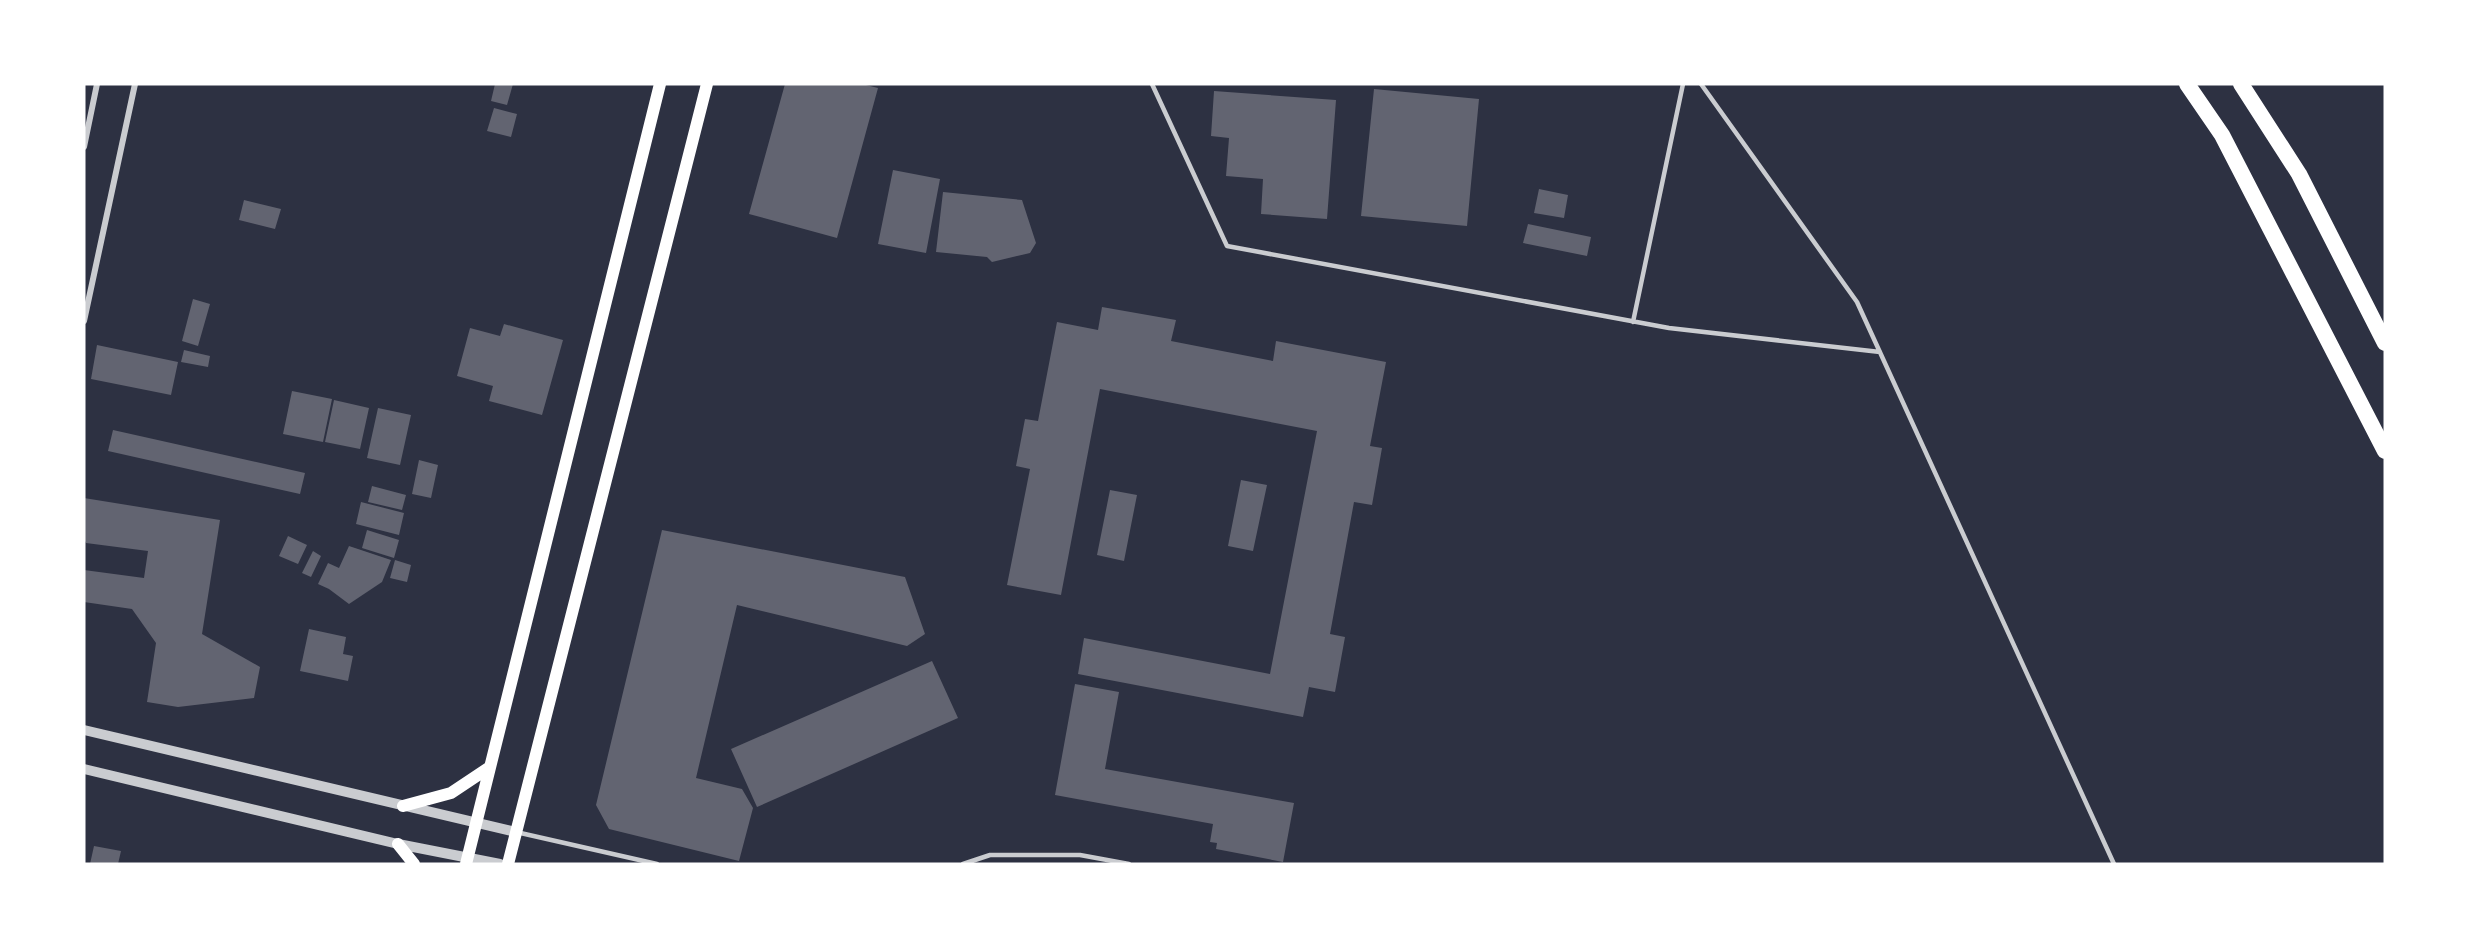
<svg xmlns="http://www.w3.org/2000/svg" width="2469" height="948" viewBox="0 0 2469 948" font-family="Karla,sans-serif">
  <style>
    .building { fill: #626471 }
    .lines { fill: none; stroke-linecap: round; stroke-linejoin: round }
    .service { stroke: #caccd0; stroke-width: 4.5 }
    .minor { stroke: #caccd0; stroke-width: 6 }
    .tertiary { stroke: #caccd0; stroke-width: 10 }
    .secondary { stroke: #fff; stroke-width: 12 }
    .trunk { stroke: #fff; stroke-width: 16 }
  </style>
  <rect width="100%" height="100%" fill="#2d3142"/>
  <path class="building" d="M495 84H513L507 105 491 101Z
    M785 84H862L878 88 837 238 749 214Z
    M1374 89 1479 99 1467 226 1361 216Z
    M1214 91 1336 100 1327 219 1261 214 1263 179 1226 176 1229 138 1211 136Z
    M494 108 517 114 511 137 487 131Z
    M893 170 940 179 926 253 878 244Z
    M1539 189 1568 195 1564 218 1534 213Z
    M943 192 1022 200 1036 243 1030 253 992 262 987 257 936 252Z
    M244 200 281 209 275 229 239 220Z
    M1528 224 1591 237 1587 256 1523 243Z
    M193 299 210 304 198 346 182 341Z
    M1102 307 1176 320 1171 341 1273 361 1276 341 1386 362 1370 446 1382 448 1372 505 1354 502 1330 634 1345 637 1335 692 1309 687 1303 717 1078 674 1084 638 1270 674 1317 431 1100 389 1061 595 1007 585 1030 469 1016 466 1025 419 1038 421 1057 322 1098 330Z
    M504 324 563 340 542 415 489 401 493 386 457 376 470 328 500 336Z
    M97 345 178 362 171 395 91 379Z
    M184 350 210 356 208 367 181 362Z
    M292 391 332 399 323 442 283 434Z
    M334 400 369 408 360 449 325 442Z
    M378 408 411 415 400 465 367 458Z
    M113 430 305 473 300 494 108 451Z
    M419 460 438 465 431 498 412 494Z
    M1241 480 1267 485 1253 551 1228 546Z
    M372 486 406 495 402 510 368 502Z
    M1110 490 1137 495 1124 561 1097 555Z
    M84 498 220 520 202 634 260 667 254 698 178 707 147 702 156 643 132 609 84 602V570L144 578 148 551 86 543 84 539Z
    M361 502 404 513 399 535 356 524Z
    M367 530 399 540 394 558 362 548Z
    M662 530 905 577 925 634 907 646 737 605 696 778 742 789 753 808 739 861 609 829 596 805Z
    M288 536 307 545 298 564 279 556Z
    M349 546 391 560 382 582 349 604 329 589 318 584 328 563 339 568Z
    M313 551 321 556 311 577 302 573Z
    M395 560 411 565 407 582 390 578Z
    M309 629 346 637 343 654 353 656 348 681 300 671Z
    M932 661 958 718 757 807 731 749Z
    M1075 684 1119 692 1105 769 1294 803 1283 862 1216 849 1217 843 1210 842 1213 824 1055 795Z
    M94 846 121 851 118 864H90Z"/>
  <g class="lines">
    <path class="service" d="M1152 84 1227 246 1669 328 1880 352
      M1701 84 1857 302 2114 864
      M1633 322 1683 84
      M516 832 657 864
      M963 864 990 855H1080L1129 864"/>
    <path class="minor" d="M84 147 97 84
      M84 321 135 84"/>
    <path class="tertiary" d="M84 730 516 832
      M84 769 398 844 500 864"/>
    <path class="secondary" d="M403 806 451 793 490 767
      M398 844 414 864
      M466 864 660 84
      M508 864 707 84"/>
    <path class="trunk" d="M2187 84 2222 135 2385 451
      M2241 84 2299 174 2385 343"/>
  </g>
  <rect width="2469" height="948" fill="none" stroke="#ffffff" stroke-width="171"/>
</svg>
